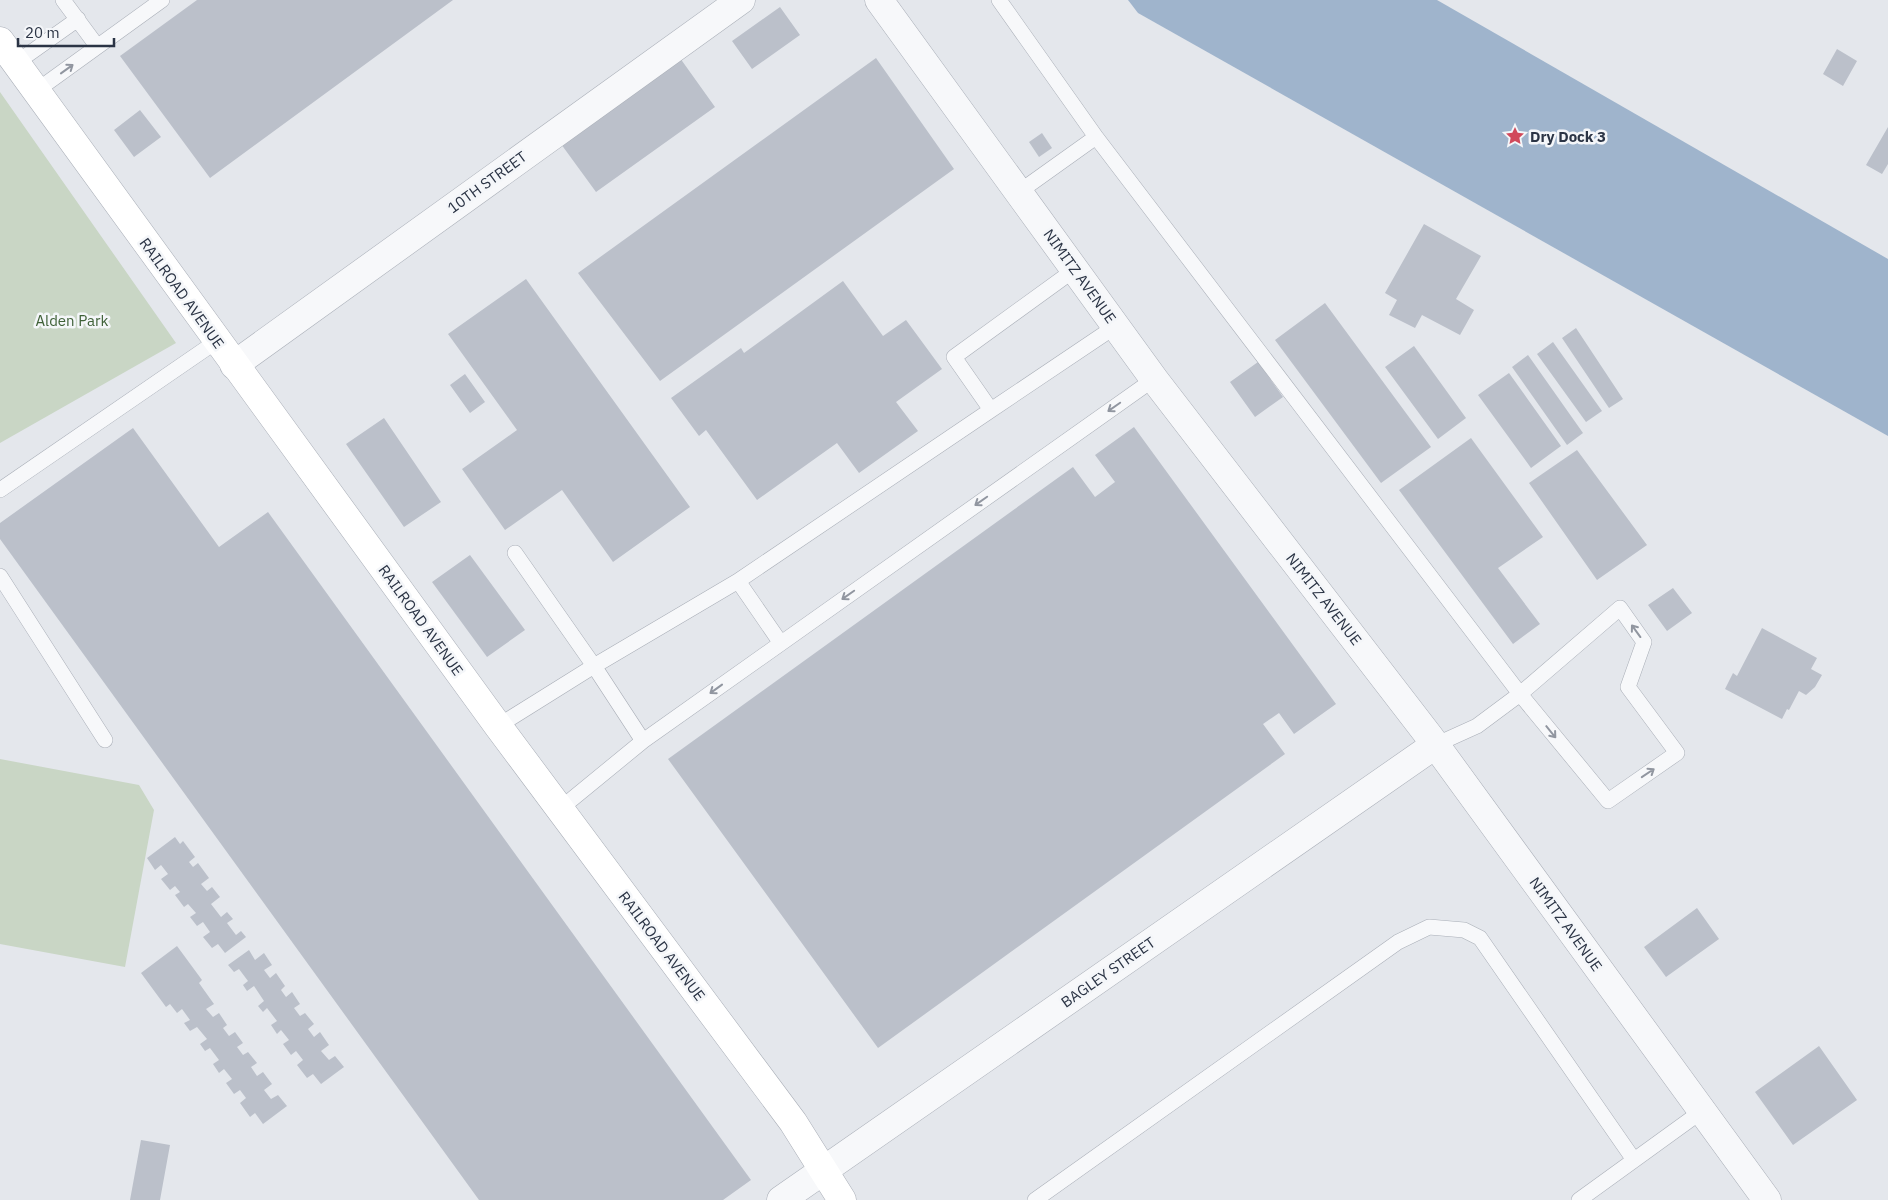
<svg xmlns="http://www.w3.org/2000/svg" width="1888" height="1200" viewBox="0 0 1888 1200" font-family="'IBM Plex Sans',sans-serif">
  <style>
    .green { fill: #c9d6c5 }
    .water { fill: #9fb4cc }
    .building { fill: #bbc0ca }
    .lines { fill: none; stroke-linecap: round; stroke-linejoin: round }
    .lane-casing { stroke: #a9aeb7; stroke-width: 16 }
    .street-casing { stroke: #a9aeb7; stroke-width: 29 }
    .secondary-casing { stroke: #a9aeb7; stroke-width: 29 }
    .lane { stroke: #f7f8fa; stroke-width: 15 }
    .street { stroke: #f7f8fa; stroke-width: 28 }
    .secondary { stroke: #fff; stroke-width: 28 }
    .oneway { stroke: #9196a0 }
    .labels { text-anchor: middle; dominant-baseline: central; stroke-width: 5; stroke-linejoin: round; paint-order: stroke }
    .poi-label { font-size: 15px; font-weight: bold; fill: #2b3445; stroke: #f4f6f9; text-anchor: start }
    .street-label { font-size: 15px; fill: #2b3445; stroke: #f4f6f9 }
    .park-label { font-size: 15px; fill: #3f6138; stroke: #f4f6f9 }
  </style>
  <rect width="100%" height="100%" fill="#e4e7ec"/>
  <path class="green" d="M0 92 176 343 0 443Z
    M0 759 139 785 154 810 125 967 0 944Z"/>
  <path class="water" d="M1128 0H1437L1888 259V436L1138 13Z"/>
  <path class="building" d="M197 0H453L210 178 120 56Z
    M780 7 800 35 752 69 732 41Z
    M1837 49 1857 61 1843 86 1823 74Z
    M680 58 715 107 596 192 561 144Z
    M876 58 954 169 660 381 578 273Z
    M140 110 161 137 134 157 114 130Z
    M1888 127V164L1882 174 1866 165Z
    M1042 133 1052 148 1039 157 1029 142Z
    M1424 224 1481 256 1456 299 1474 310 1460 335 1422 315 1415 328 1389 315 1397 300 1385 293Z
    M526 279 690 507 613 562 562 490 505 530 462 469 517 430 448 334Z
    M843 281 883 336 906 320 942 369 896 402 918 431 859 473 837 443 757 500 706 430 699 436 671 398 741 348 744 353Z
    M1325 303 1431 447 1381 483 1275 340Z
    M1576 328 1623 399 1609 408 1562 338Z
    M1553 342 1602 411 1586 422 1537 354Z
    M1414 346 1466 418 1438 439 1385 367Z
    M1528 355 1583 433 1567 445 1512 367Z
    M1258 362 1283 397 1255 417 1230 382Z
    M1509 373 1561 446 1531 468 1478 395Z
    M465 374 485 402 470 413 450 385Z
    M384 418 441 502 404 527 346 444Z
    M1134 427 1336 704 1294 734 1279 713 1263 724 1285 754 878 1048 668 759 1073 467 1095 497 1115 482 1095 455Z
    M133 428 219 547 268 512 751 1180 723 1200H479L0 539V523Z
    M1471 438 1543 537 1498 568 1540 624 1513 644 1399 490Z
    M1577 450 1647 545 1597 580 1529 483Z
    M470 555 525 630 487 657 432 582Z
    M1673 588 1692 613 1667 631 1648 605Z
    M1762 628 1817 658 1811 669 1822 675 1815 687 1806 695 1799 691 1789 710 1787 709 1782 719 1725 689 1733 673 1737 676Z
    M175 837 180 844 183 841 195 857 189 862 193 867 198 863 209 878 201 884 207 891 212 887 220 897 211 904 221 917 227 912 233 919 227 923 236 935 241 931 246 937 225 953 218 944 212 948 203 937 210 932 203 922 197 926 190 917 196 913 188 904 184 907 175 895 180 892 175 886 170 890 161 879 168 874 161 865 155 870 147 858Z
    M1697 908 1719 939 1666 977 1644 947Z
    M177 946 202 980 199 983 214 1004 206 1009 213 1017 219 1013 227 1025 223 1028 229 1036 235 1032 243 1043 237 1047 243 1055 248 1052 257 1063 251 1067 257 1076 263 1072 272 1084 264 1090 271 1099 278 1095 287 1106 263 1124 255 1113 250 1117 240 1103 246 1098 240 1090 234 1094 226 1083 232 1079 224 1069 219 1073 213 1064 219 1060 210 1048 205 1051 200 1044 207 1039 197 1027 190 1031 184 1023 190 1020 182 1009 177 1013 170 1004 166 1007 141 973Z
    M249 950 255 960 264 953 272 965 264 970 270 978 276 973 285 986 281 990 286 997 292 992 300 1004 294 1008 300 1016 305 1013 314 1024 308 1029 314 1037 320 1032 329 1045 321 1051 329 1060 335 1056 344 1067 321 1084 313 1074 307 1078 297 1065 303 1060 296 1051 291 1055 283 1044 289 1040 281 1030 277 1034 271 1025 277 1021 267 1008 263 1012 258 1006 264 1001 254 986 247 991 243 985 248 981 239 969 234 972 228 965Z
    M1819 1046 1857 1100 1793 1145 1755 1092Z
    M141 1140 170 1145 160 1200H130Z"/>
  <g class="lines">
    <g class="lane-casing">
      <path id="lane" d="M63 0 97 46
        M999 0 1096 137
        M16 63 78 19
        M36 91 162 0
        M1019 192 1096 137 1520 694 1608 801 1677 753 1628 687 1644 642 1620 608 1520 694 1477 726 1435 745
        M1074 270 954 357 991 410 1116 326
        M0 490 217 341
        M515 553 594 666 643 741
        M0 576 105 740
        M780 642 738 581 991 410
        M498 726 594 666 738 581
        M560 809 643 741 1154 379
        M1035 1200 1398 942 1429 927 1464 930 1480 938 1634 1160
        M1579 1200 1702 1111"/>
    </g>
    <g class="street-casing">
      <path id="street" d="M879 0 1154 379 1429 736 1767 1200
        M234 365 741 0
        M781 1200 1435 745"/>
    </g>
    <g class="secondary-casing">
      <path id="secondary" d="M0 41 498 726 793 1122 842 1200"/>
    </g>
    <use href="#lane" class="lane"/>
    <use href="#street" class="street"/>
    <use href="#secondary" class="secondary"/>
  </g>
  <defs><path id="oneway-shaft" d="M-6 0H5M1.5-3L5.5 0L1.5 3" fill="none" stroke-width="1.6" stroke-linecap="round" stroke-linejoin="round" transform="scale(1.25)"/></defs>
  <g class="oneway">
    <use href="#oneway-shaft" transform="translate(67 69) rotate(-36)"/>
    <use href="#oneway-shaft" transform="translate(1114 407) rotate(145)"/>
    <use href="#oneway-shaft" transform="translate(981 501) rotate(145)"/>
    <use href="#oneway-shaft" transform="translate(848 595) rotate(145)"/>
    <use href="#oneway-shaft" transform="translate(1636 631) rotate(-126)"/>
    <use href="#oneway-shaft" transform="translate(716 689) rotate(144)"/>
    <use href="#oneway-shaft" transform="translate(1551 732) rotate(51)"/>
    <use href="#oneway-shaft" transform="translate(1648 773) rotate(-34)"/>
  </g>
  <defs>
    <g id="sight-bare" transform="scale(1.5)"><path d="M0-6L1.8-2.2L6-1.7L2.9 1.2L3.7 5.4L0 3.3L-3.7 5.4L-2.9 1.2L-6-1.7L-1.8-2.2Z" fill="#d1495b" stroke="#f4f6f9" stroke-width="2.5" paint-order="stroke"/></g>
  </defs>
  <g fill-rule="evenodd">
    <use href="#sight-bare" x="1515" y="136"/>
  </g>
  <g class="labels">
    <g class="poi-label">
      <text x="1530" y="136">Dry Dock 3</text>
    </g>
    <g class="street-label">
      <text transform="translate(487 182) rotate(-36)">10TH STREET</text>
      <text transform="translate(1080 276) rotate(54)">NIMITZ AVENUE</text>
      <text transform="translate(182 293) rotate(54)">RAILROAD AVENUE</text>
      <text transform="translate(1324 599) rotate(52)">NIMITZ AVENUE</text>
      <text transform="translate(421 620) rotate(54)">RAILROAD AVENUE</text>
      <text transform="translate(1566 924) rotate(54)">NIMITZ AVENUE</text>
      <text transform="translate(662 946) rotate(53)">RAILROAD AVENUE</text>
      <text transform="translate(1108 972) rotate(-35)">BAGLEY STREET</text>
    </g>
    <g class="park-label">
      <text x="72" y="320">Alden Park</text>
    </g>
  </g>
  <path d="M18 38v8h96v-8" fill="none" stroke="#2b3445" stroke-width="2.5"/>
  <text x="25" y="38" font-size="15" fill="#2b3445" stroke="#f4f6f9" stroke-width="4" paint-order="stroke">20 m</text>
</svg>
